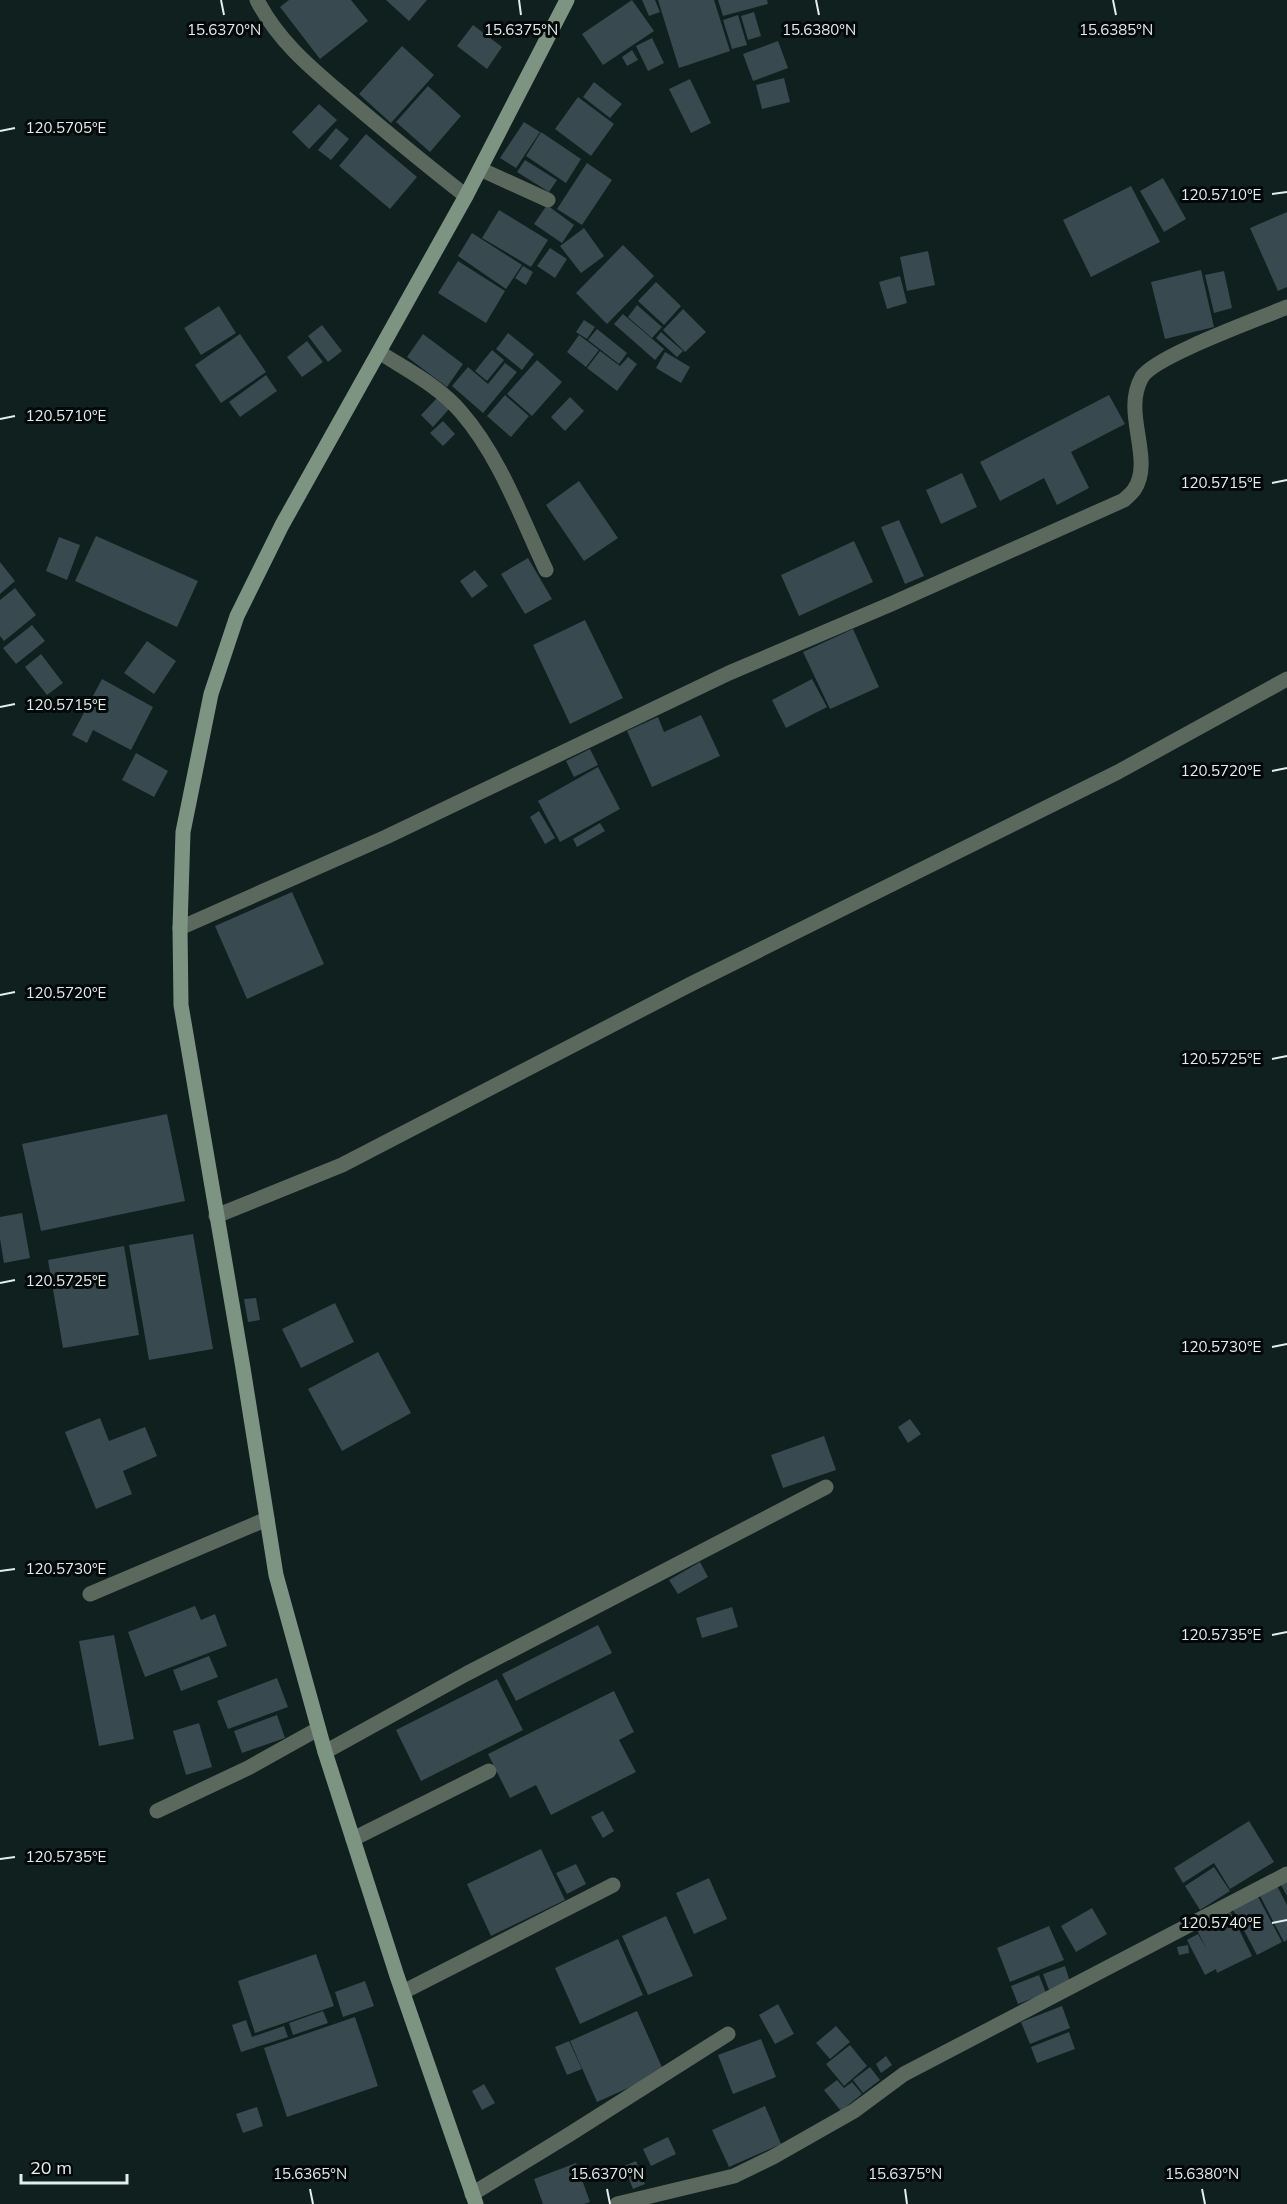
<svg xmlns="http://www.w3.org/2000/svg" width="1287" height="2204" viewBox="0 0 1287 2204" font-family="Mulish,sans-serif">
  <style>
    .building { fill: #38494f }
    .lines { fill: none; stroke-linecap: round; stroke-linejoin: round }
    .lane { stroke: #5b685e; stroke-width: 15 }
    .street { stroke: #5b685e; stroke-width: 15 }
    .secondary { stroke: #7e9483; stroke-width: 15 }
    .ticks { fill: none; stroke: #e3eeec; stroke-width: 2 }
    .ticks-label { font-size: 15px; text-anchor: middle; fill: #e3eeec; stroke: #030908; stroke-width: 6; stroke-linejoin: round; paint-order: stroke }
  </style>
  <rect width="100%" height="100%" fill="#0f201f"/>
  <path class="building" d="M289 0H351L368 21 320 59 280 7Z
    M386 0H427L409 21Z
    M632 0 654 31 603 65 582 34Z
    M642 0H655L660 12 649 16Z
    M658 0H714L730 51 679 68Z
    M718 0H767L768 4 723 16Z
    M754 12 761 36 748 40 741 16Z
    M738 15 747 45 732 49 723 20Z
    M473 25 502 47 487 69 457 46Z
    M652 38 664 63 648 71 636 46Z
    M778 41 788 68 753 81 743 54Z
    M402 46 434 75 391 123 359 94Z
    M632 50 638 60 627 66 622 57Z
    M784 78 790 102 762 109 756 85Z
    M690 79 711 123 691 133 669 89Z
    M594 82 622 104 610 118 583 97Z
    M428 86 461 116 430 152 396 122Z
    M578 97 614 124 591 156 555 129Z
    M319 104 337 120 309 149 292 132Z
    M524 122 540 132 516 168 500 158Z
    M336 128 349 139 331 160 318 150Z
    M541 132 581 159 566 183 526 156Z
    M366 134 417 177 390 209 339 166Z
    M525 160 557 180 549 192 517 172Z
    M587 163 612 180 582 225 557 209Z
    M1163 178 1186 219 1164 232 1140 191Z
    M1131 186 1160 242 1091 277 1063 220Z
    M547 205 574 225 562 243 534 224Z
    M499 210 548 240 531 267 482 238Z
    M1287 212V287L1278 291 1250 228Z
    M584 228 604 256 581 273 560 246Z
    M472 233 522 265 506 289 458 256Z
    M623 245 654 276 607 324 576 293Z
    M550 248 567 259 555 278 537 266Z
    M928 251 935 285 907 291 900 257Z
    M458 261 505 291 486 323 438 293Z
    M523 266 533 272 526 285 515 278Z
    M1201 270 1214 327 1165 339 1151 282Z
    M1224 271 1232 308 1214 313 1205 275Z
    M900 276 907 303 887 309 879 282Z
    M656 282 681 306 664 325 638 301Z
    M637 305 662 327 652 338 628 317Z
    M219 306 236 333 201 355 184 328Z
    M683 309 706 332 685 352 663 330Z
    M623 314 664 349 655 360 614 324Z
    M584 320 595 327 587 339 576 332Z
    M322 325 342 351 328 362 308 336Z
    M597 329 627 353 619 364 588 340Z
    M661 332 683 351 677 357 656 338Z
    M508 333 534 354 522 370 496 349Z
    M240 334 266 372 221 403 195 365Z
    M423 334 463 364 447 387 407 357Z
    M579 335 599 350 586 367 567 352Z
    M307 341 323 362 302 377 287 357Z
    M492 350 504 360 487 381 475 371Z
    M600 351 620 366 628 357 637 364 617 391 587 368Z
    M665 352 690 367 681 383 656 368Z
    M537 360 562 382 532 416 507 394Z
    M505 363 517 372 483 413 452 386 468 367 488 384Z
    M266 375 277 391 240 417 229 402Z
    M505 395 529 416 511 437 487 416Z
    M1109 395 1125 424 1071 452 1089 488 1057 505 1044 478 1000 501 980 462Z
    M570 397 584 411 565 431 551 417Z
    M437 398 449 409 433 427 421 415Z
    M443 421 455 434 443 446 430 433Z
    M962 473 977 507 941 524 926 490Z
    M579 481 618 538 584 561 546 505Z
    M899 520 924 576 905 584 881 527Z
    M96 536 198 581 177 627 75 581Z
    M59 537 80 545 67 580 46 571Z
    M854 541 873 582 799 616 781 575Z
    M528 558 552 599 525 614 501 574Z
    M0 562 15 581 0 594Z
    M475 570 488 586 472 598 460 581Z
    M15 588 36 615 4 641 0 636V600Z
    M585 620 623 698 570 724 533 645Z
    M32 625 45 641 16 664 3 648Z
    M853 629 879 687 830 709 803 652Z
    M147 641 176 661 154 694 124 673Z
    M41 654 63 683 47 695 25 667Z
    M102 679 153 707 131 750 93 730 87 743 72 735Z
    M812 679 827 707 786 728 772 700Z
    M701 715 720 756 652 787 627 731 658 717 664 732Z
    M590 749 598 765 574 777 566 761Z
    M136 753 168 771 154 797 122 780Z
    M598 767 620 809 560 842 538 801Z
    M539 811 555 838 545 844 530 817Z
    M600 823 605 831 577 847 573 839Z
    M292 892 324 964 247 999 215 926Z
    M167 1114 185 1201 41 1231 22 1144Z
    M22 1213 30 1258 4 1263 0 1239V1217Z
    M193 1234 213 1349 149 1360 129 1245Z
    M124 1246 139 1335 63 1348 48 1260Z
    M256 1298 260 1320 248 1322 244 1299Z
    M335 1303 354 1342 301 1368 282 1329Z
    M378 1352 411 1413 342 1451 308 1389Z
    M100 1418 109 1441 145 1427 157 1456 123 1471 132 1494 96 1509 65 1432Z
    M910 1419 921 1434 908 1443 898 1427Z
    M824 1436 836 1470 783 1488 771 1455Z
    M700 1562 708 1577 678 1594 669 1580Z
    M195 1606 201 1620 215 1614 227 1646 145 1677 128 1632Z
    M732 1607 738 1627 702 1638 696 1618Z
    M598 1625 612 1653 516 1701 502 1674Z
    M114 1635 134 1739 99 1746 79 1641Z
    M209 1656 218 1677 181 1691 173 1670Z
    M277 1678 288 1707 228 1729 217 1701Z
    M497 1679 523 1730 421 1781 396 1730Z
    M614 1691 634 1732 619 1740 636 1772 551 1815 536 1785 510 1798 488 1754Z
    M277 1715 285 1738 242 1753 234 1731Z
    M199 1723 212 1767 186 1775 173 1731Z
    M603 1811 614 1831 603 1838 591 1817Z
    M1249 1821 1274 1862 1230 1889 1214 1863 1183 1883 1174 1868Z
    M541 1849 565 1900 491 1936 467 1884Z
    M576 1864 586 1884 567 1894 556 1873Z
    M1214 1867 1230 1891 1200 1910 1185 1886Z
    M709 1878 727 1919 694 1934 676 1893Z
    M1287 1882V1896L1281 1885Z
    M1277 1886 1287 1905V1940L1284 1942 1260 1896Z
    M1257 1895 1282 1942 1257 1955 1232 1908Z
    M1092 1908 1107 1934 1076 1952 1061 1926Z
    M1230 1911 1252 1956 1217 1973 1216 1969 1205 1975 1187 1940 1198 1934 1207 1950 1196 1928Z
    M666 1916 693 1976 648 1995 622 1936Z
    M1049 1926 1064 1960 1010 1982 997 1948Z
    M618 1939 643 1995 580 2024 555 1968Z
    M1188 1945 1189 1953 1179 1955 1177 1947Z
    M316 1954 334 2006 255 2033 238 1981Z
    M1065 1966 1070 1982 1049 1990 1043 1974Z
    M1039 1975 1046 1993 1018 2004 1011 1986Z
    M365 1981 374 2006 343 2017 335 1992Z
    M778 2004 794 2034 775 2044 759 2015Z
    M1062 2006 1070 2028 1030 2044 1021 2022Z
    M323 2011 328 2023 293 2035 289 2023Z
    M637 2011 664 2072 597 2102 570 2041Z
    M355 2017 378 2086 287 2117 264 2048Z
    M246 2020 252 2037 284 2026 288 2037 241 2052 232 2025Z
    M836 2026 850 2042 830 2059 816 2043Z
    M1069 2032 1075 2049 1037 2063 1031 2047Z
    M761 2039 776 2077 733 2094 718 2055Z
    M569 2041 582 2069 567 2075 555 2047Z
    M850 2045 867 2066 844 2086 826 2064Z
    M886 2056 892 2065 881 2073 876 2064Z
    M870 2067 880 2080 863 2093 853 2080Z
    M837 2080 844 2088 852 2082 862 2094 841 2111 824 2090Z
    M484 2084 495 2103 482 2110 472 2091Z
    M765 2106 781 2144 729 2167 712 2130Z
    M257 2107 263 2126 243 2133 236 2114Z
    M668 2137 676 2154 651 2166 643 2149Z
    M636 2161 645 2184 633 2189 624 2166Z
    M576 2163 590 2202 584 2204H543L534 2179Z"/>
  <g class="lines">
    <path class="lane" d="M257 0C278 41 311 68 345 97 385 131 425 164 466 196
      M480 169 548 200
      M379 352C407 370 439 386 461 412 500 457 521 517 546 570
      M90 1594 267 1519
      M157 1811 248 1768 318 1729
      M353 1839 489 1771
      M403 1992 613 1885
      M472 2194 570 2134 728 2034"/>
    <path class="street" d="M180 928 386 837 729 673 891 604 1124 500C1127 497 1131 494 1134 490 1155 459 1121 413 1142 377 1155 356 1259 319 1287 307
      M216 1216 342 1165 691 984 1118 772 1287 679
      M325 1752 466 1674 826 1487
      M617 2204 734 2176 773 2157 854 2111 904 2074 1287 1874"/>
    <path class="secondary" d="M476 2204 397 1976 325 1752 276 1575 243 1368 181 1005 180 928 183 832 211 694 237 616 282 525 466 196 567 0"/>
  </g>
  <path class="ticks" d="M221 0 224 15M519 0 521 15M816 0 819 15M1113 0 1116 15M0 131 15 128M1272 194 1287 192M0 419 15 416M1272 483 1287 480M0 707 15 704M1272 771 1287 768M0 995 15 992M1272 1059 1287 1056M0 1283 15 1280M1272 1347 1287 1344M0 1571 15 1569M1272 1635 1287 1632M0 1859 15 1857M1272 1923 1287 1920M310 2189 313 2204M607 2189 610 2204M905 2189 907 2204M1202 2189 1205 2204"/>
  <g class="ticks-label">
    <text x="1116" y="35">15.6385°N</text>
    <text x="224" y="35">15.6370°N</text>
    <text x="521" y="35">15.6375°N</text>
    <text x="819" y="35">15.6380°N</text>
    <text x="66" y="133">120.5705°E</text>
    <text x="1221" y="200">120.5710°E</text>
    <text x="66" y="421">120.5710°E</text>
    <text x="1221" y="488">120.5715°E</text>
    <text x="66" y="710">120.5715°E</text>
    <text x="1221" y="776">120.5720°E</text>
    <text x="66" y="998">120.5720°E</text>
    <text x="1221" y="1064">120.5725°E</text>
    <text x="66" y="1286">120.5725°E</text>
    <text x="1221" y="1352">120.5730°E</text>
    <text x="66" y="1574">120.5730°E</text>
    <text x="1221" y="1640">120.5735°E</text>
    <text x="66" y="1862">120.5735°E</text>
    <text x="1221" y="1928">120.5740°E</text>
    <text x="310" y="2179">15.6365°N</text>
    <text x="607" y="2179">15.6370°N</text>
    <text x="905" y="2179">15.6375°N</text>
    <text x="1202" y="2179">15.6380°N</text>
  </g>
  <path d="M21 2174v9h106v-9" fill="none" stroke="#e3eeec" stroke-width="3"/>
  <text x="30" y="2174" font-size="18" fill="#e3eeec" stroke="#030908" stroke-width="4.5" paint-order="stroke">20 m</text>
</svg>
